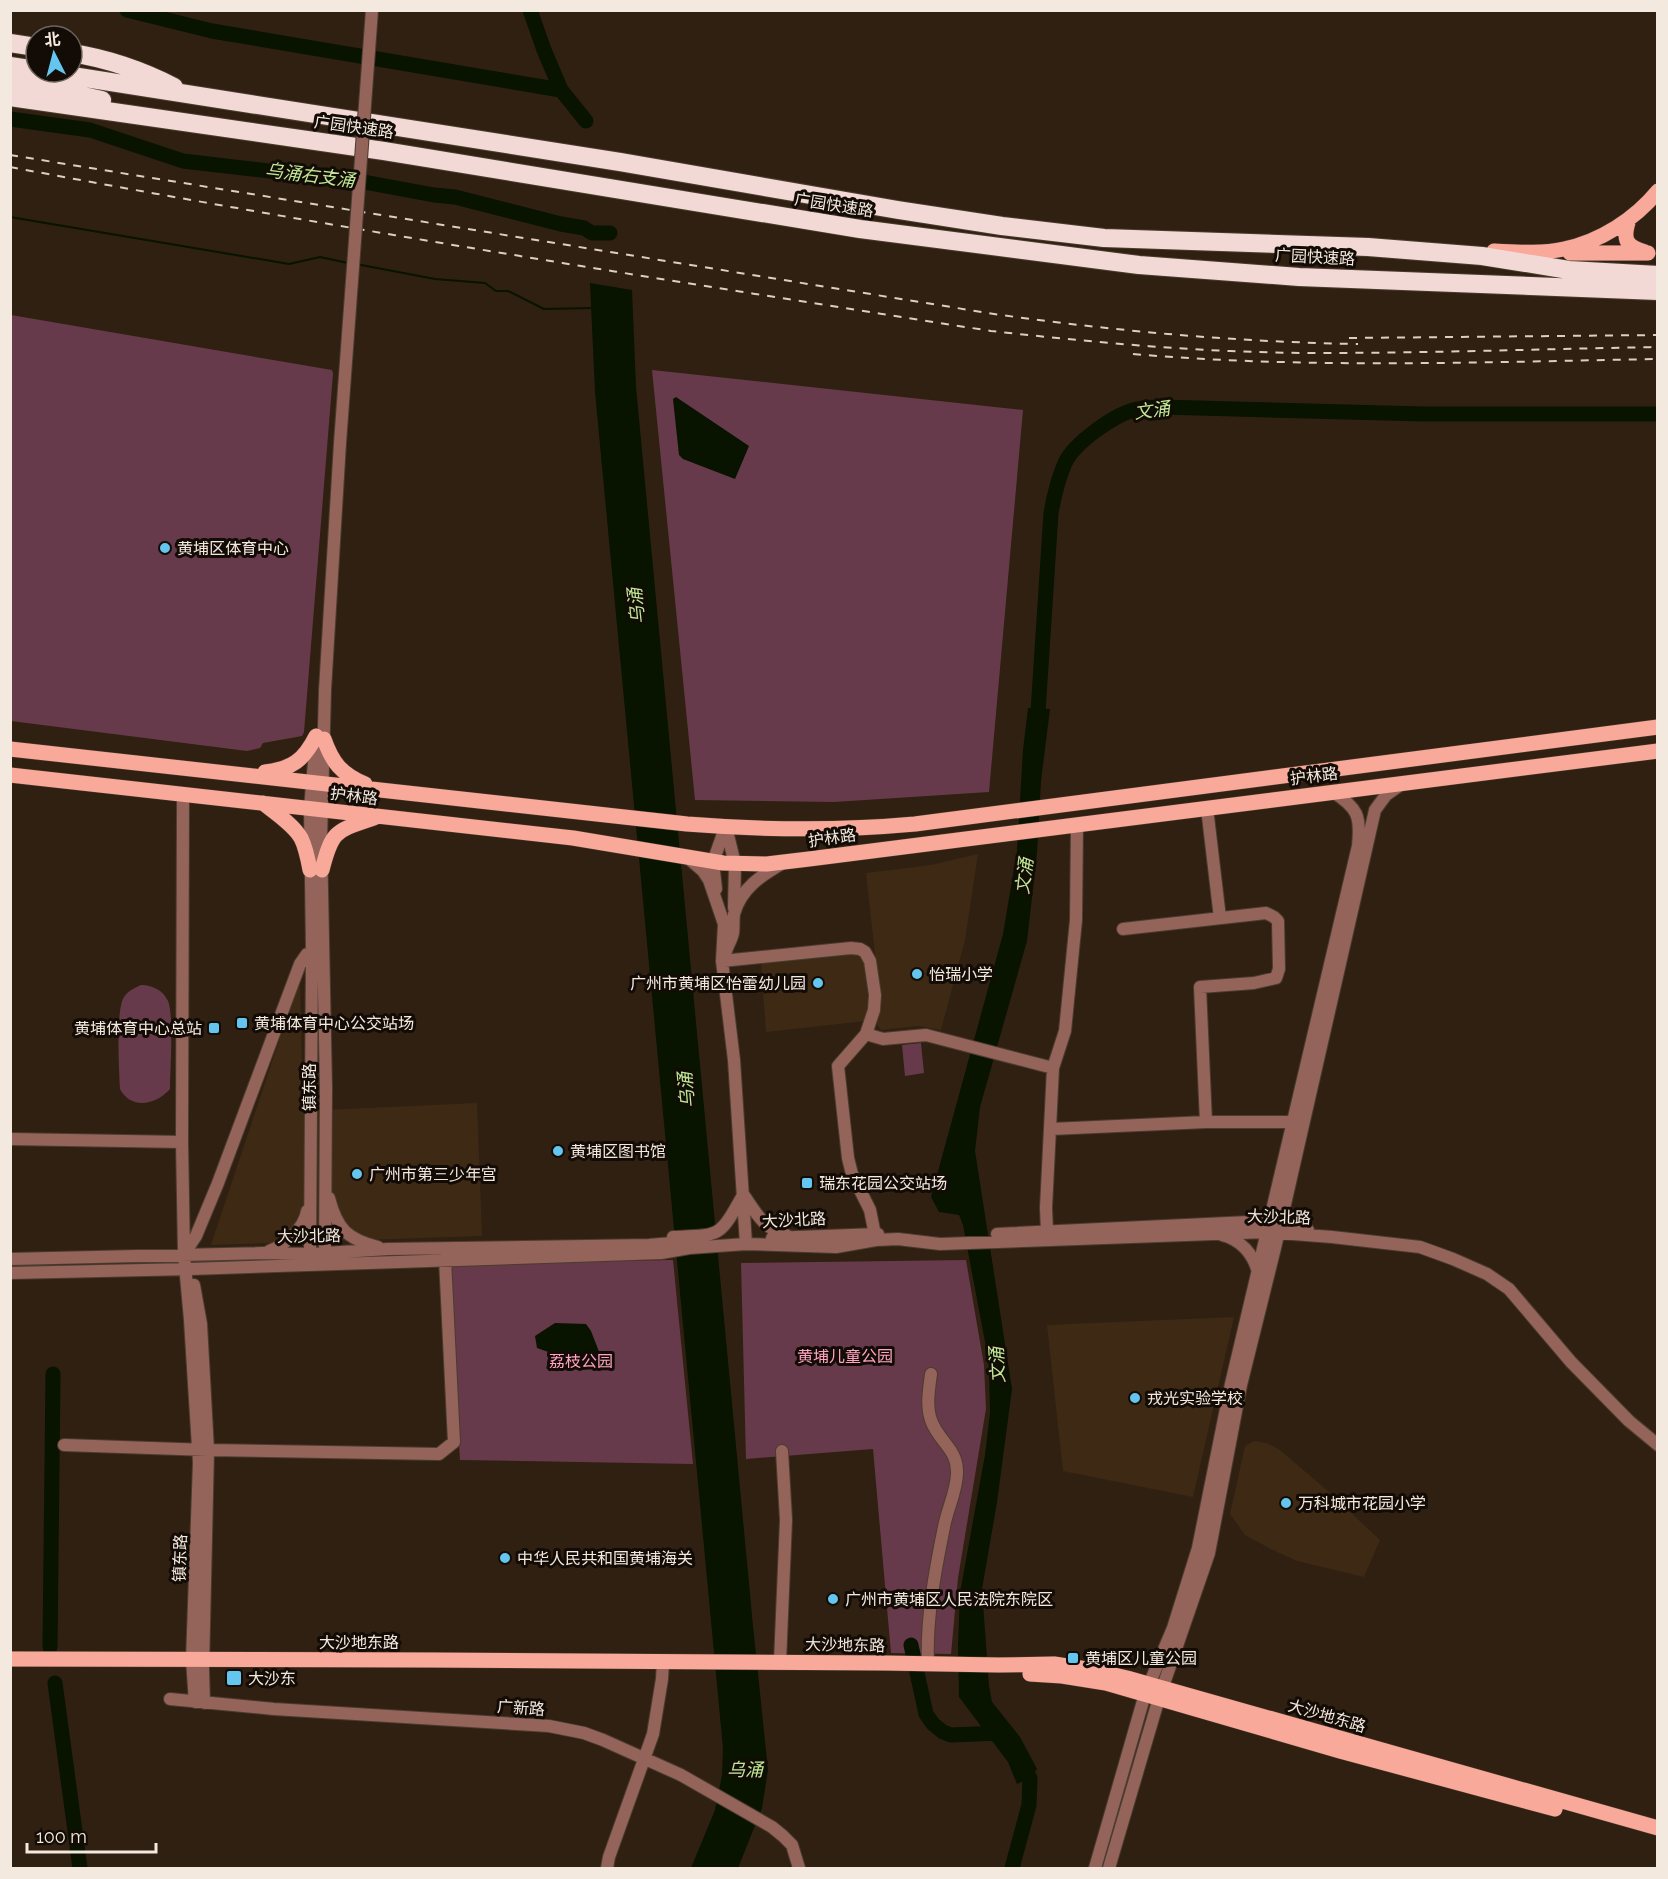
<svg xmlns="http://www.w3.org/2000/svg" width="1668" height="1879" viewBox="0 0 1668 1879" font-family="Raleway,'Noto Sans SC',sans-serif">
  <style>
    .built { fill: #3e2914 }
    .green { fill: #663a4a }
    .water { fill: #081300 }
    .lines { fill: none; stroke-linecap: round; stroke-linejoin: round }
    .stream { stroke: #081300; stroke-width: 2 }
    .river { stroke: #081300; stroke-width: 15 }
    .minor-casing { stroke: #4b3c2e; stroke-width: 14 }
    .major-casing { stroke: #4b3c2e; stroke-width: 16 }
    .highway-casing { stroke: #4b3c2e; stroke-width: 20 }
    .minor { stroke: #94645b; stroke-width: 12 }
    .major { stroke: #f9a99a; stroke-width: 15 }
    .highway { stroke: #f3d9d5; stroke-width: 18 }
    .rail { stroke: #dbcfc4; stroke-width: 2; stroke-dasharray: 8 8; stroke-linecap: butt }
    .minor-bridge-casing { stroke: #4b3c2e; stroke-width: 14; stroke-linecap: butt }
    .minor-bridge { stroke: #94645b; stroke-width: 12 }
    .poi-dot { fill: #64c5ee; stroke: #130c06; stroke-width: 2 }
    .labels { text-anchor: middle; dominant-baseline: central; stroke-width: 6; stroke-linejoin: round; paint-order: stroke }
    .street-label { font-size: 16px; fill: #f4e9df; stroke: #130c06 }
    .poi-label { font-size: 16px; fill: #f4e9df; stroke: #130c06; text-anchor: start }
    .park-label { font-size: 16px; fill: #fea3c2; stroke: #130c06 }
    .water-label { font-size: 18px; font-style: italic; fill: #c1e897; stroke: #130c06 }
  </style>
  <rect width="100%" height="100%" fill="#302011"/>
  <path class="built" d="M978 854 965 940 941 1030 919 1026 881 1030 876 1023 881 1008 866 873 931 865Z
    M848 951 862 953 874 999 865 1021 766 1032 761 962Z
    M300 978 303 1111 477 1103 482 1236 211 1245Z
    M1234 1317 1193 1497 1063 1471 1047 1325Z
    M1254 1441 1267 1443 1280 1450 1328 1491 1380 1540 1364 1577 1297 1561 1273 1550 1245 1535 1230 1514 1245 1446Z"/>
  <path class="green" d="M11 315 332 370 333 374 304 732 302 736 263 743 260 748 247 751 11 721Z
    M652 370 1023 410 989 792 834 802 695 800Z
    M141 985C152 985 163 990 168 1001 174 1014 170 1071 170 1089 156 1105 131 1110 120 1089 119 1071 116 1013 123 999 126 992 134 988 141 985Z
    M921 1043 924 1073 905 1076 902 1045Z
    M673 1260 693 1464 460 1460 448 1263Z
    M966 1260 984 1365 986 1409 958 1578 951 1654 891 1653 873 1449 746 1459 741 1263Z"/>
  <path class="water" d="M590 283 632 290 636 387 753 1626 768 1770 762 1808 738 1868H691L715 1810 722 1775 723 1748 595 392Z
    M676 397 749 446 735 479 683 459 679 455 673 399Z
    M1028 708 1050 709 1041 781 1037 853 1027 941 980 1107 975 1151 1012 1389 997 1502 982 1589 989 1686 992 1702 1020 1737 1037 1769 1030 1778 1017 1784 1008 1762 959 1697 958 1645 960 1593 985 1455 990 1413 989 1363 963 1225 959 1215 939 1212 931 1197 1003 934 1017 851 1023 750Z
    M555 1323 586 1324 591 1331 603 1362 594 1368 537 1348 535 1336Z"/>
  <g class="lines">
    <path class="stream" d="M10 217 289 264 320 257 348 263
      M356 264 435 279 485 283 496 291H508L544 309 594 308"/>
    <path class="river" d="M127 10 212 31 561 90
      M530 10 544 50 561 90 586 121
      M10 119 90 130 183 161 303 175H326L434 195 455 197 561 224 584 228 592 233H610
      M1037 727 1051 513C1054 496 1058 479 1065 463 1074 443 1116 413 1138 409 1146 407 1154 407 1161 407L1423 414H1658
      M911 1645 926 1714 933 1724 943 1732 951 1735 1001 1733
      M50 1647 53 1374
      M55 1683 80 1868
      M1012 1868 1029 1805 1030 1778 1019 1761"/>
    <g class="minor-casing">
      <path id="minor" d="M316 739 310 808 312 952 310 1254 316 1258
        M183 794 182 1142 184 1254 190 1320 199 1463 192 1660 195 1702
        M1207 808 1220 918
        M726 827 735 864 734 908
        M688 858 703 871 709 880 724 924 722 961 734 1060 746 1244
        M716 889 713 862 725 828
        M1123 929 1266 913 1274 917 1278 921 1279 969 1276 978 1254 983 1200 987 1206 1122
        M726 951C728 945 732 939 733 933 734 927 733 920 734 914 741 888 762 875 783 863
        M722 961 851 948 860 949 865 952 870 961 875 995 874 1010 866 1034 838 1066 848 1158 852 1174 870 1210 876 1240
        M866 1034 883 1039 926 1035 1053 1068
        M1051 1129 1206 1122H1294L1301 1124
        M10 1139 182 1142
        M743 1194C757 1214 762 1227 786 1235
        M329 1198C337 1229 347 1239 378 1247
        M1047 1231 1046 1208 1053 1068 1065 1031 1076 920 1077 824
        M997 1234 1270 1221 1281 1222 1308 1230
        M1222 1235C1241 1240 1253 1254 1258 1272
        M673 1237C721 1235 719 1238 743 1195
        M772 1238 878 1234
        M269 1251C285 1245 304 1229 307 1211
        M184 1254 196 1236 218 1183 300 964 307 954 312 952
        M10 1259 264 1253 310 1254 388 1249 649 1245 683 1242
        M325 1260 326 1087 321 840 325 690 340 443
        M10 1273 191 1269 661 1253 689 1248 746 1244 836 1247 876 1240 898 1239 940 1244 1267 1232 1332 1237 1420 1247 1453 1259 1487 1274 1509 1289 1571 1362 1629 1421 1658 1445
        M194 1285 201 1324 208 1450 203 1669 204 1703
        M64 1445 208 1450 439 1454 454 1442 445 1259
        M780 1662 786 1520 782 1451
        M928 1664C926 1619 935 1571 944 1527 947 1509 957 1491 957 1473 958 1449 938 1441 931 1420 926 1406 929 1389 931 1374
        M170 1699 274 1709 549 1726 584 1733 603 1740 681 1775 772 1827 783 1836 792 1845 799 1868
        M607 1868 609 1857 653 1734 662 1679 663 1661
        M1095 1868 1145 1694 1173 1628 1198 1548 1231 1384 1358 846C1361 816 1358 808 1333 792
        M1109 1868 1159 1698 1209 1553 1241 1385 1275 1248 1375 810 1386 795 1403 783"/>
    </g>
    <g class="major-casing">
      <path id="major" d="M1629 219C1623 238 1624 246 1645 252
        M1494 251C1517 252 1541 254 1564 249 1600 242 1635 219 1658 191
        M1570 253H1648
        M324 739C332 762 341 774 365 784
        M10 749 687 824C763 830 839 831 915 824L1658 727
        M265 772C292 769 304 760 316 736
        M10 775 573 838 723 863 767 864 809 859 1658 751
        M263 803C275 813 293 824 301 838 306 848 308 859 310 870
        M322 870C332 830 336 831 374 818
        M10 1659 431 1660 884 1663 999 1665 1054 1664 1093 1670 1127 1678 1658 1828
        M1030 1674 1062 1676 1106 1683 1340 1751 1555 1809"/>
    </g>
    <g class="highway-casing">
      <path id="highway" d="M10 43 36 47
        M72 53C109 59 141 70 174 87
        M10 66 36 70
        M47 72 620 162 898 210 1002 226 1104 238 1368 247 1482 256 1569 270 1658 275
        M10 80 102 100
        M10 97 384 151 860 229 1139 265 1299 277 1658 291"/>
    </g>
    <use href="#minor" class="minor"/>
    <use href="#major" class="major"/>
    <use href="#highway" class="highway"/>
    <path class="rail" d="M10 155 994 314C1115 331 1236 342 1358 344
      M10 167C336 228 664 280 991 331 1099 343 1208 353 1317 353 1430 353 1544 349 1658 347
      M1349 338 1658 335
      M1133 354C1308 369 1483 362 1658 359"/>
    <g class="minor-bridge-casing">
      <path id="minor-bridge" d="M340 443 372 10"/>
    </g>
    <use href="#minor-bridge" class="minor-bridge"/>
  </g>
  <g class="poi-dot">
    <circle cx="165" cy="548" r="6"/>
    <circle cx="917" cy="974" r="6"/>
    <circle cx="818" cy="983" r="6"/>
    <rect x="236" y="1017" width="12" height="12" rx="3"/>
    <rect x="208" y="1022" width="12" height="12" rx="3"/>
    <circle cx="558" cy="1151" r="6"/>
    <circle cx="357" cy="1174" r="6"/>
    <rect x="801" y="1177" width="12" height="12" rx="3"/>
    <circle cx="1135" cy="1398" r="6"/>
    <circle cx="1286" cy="1503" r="6"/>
    <circle cx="505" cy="1558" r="6"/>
    <circle cx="833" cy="1599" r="6"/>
    <rect x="1067" y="1652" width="12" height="12" rx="3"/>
    <rect x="226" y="1670" width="16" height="16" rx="3"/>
  </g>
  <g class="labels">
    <g class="street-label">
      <text transform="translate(354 127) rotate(8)">广园快速路</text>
      <text transform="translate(834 205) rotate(9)">广园快速路</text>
      <text transform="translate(1315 257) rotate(3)">广园快速路</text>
      <text transform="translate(1314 776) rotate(-7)">护林路</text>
      <text transform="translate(354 796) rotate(7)">护林路</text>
      <text transform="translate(832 838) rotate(-8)">护林路</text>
      <text transform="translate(309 1087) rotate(-90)">镇东路</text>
      <text transform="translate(1279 1217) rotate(2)">大沙北路</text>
      <text transform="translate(794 1220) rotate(-3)">大沙北路</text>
      <text transform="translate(309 1236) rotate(-1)">大沙北路</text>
      <text transform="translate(180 1558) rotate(-88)">镇东路</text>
      <text x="359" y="1642">大沙地东路</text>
      <text transform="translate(845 1645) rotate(1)">大沙地东路</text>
      <text transform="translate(521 1708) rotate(4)">广新路</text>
      <text transform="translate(1327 1716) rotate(16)">大沙地东路</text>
    </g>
    <g class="poi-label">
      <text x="177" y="548">黄埔区体育中心</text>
      <text x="929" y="974">怡瑞小学</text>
      <text x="806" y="983" text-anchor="end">广州市黄埔区怡蕾幼儿园</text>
      <text x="254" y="1023">黄埔体育中心公交站场</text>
      <text x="202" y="1028" text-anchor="end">黄埔体育中心总站</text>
      <text x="570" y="1151">黄埔区图书馆</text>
      <text x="369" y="1174">广州市第三少年宫</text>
      <text x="819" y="1183">瑞东花园公交站场</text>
      <text x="1147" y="1398">戎光实验学校</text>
      <text x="1298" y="1503">万科城市花园小学</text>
      <text x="517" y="1558">中华人民共和国黄埔海关</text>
      <text x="845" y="1599">广州市黄埔区人民法院东院区</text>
      <text x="1085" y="1658">黄埔区儿童公园</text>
      <text x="248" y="1678">大沙东</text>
    </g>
    <g class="park-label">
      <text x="845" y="1356">黄埔儿童公园</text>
      <text x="581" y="1361">荔枝公园</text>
    </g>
    <g class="water-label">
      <text transform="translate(310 175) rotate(7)">乌涌右支涌</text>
      <text transform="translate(1152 410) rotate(-7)">文涌</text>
      <text transform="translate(636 606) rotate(-96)">乌涌</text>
      <text transform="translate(1024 876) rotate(-83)">文涌</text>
      <text transform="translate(686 1090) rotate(-95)">乌涌</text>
      <text transform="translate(997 1365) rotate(-93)">文涌</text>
      <text x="745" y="1769">乌涌</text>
    </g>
  </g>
  <rect width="1668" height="1879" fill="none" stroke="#f4e9df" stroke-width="24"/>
  <g transform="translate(54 54) rotate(354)"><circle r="28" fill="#130c06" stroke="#6d645d" stroke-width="1.5"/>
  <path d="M0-4.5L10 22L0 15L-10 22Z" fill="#64c5ee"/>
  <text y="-9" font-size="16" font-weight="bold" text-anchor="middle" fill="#f4e9df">北</text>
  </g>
  <path d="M27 1843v9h129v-9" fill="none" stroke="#f4e9df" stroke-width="3"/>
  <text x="36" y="1843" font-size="18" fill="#f4e9df" stroke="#130c06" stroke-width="4.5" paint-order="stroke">100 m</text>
</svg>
